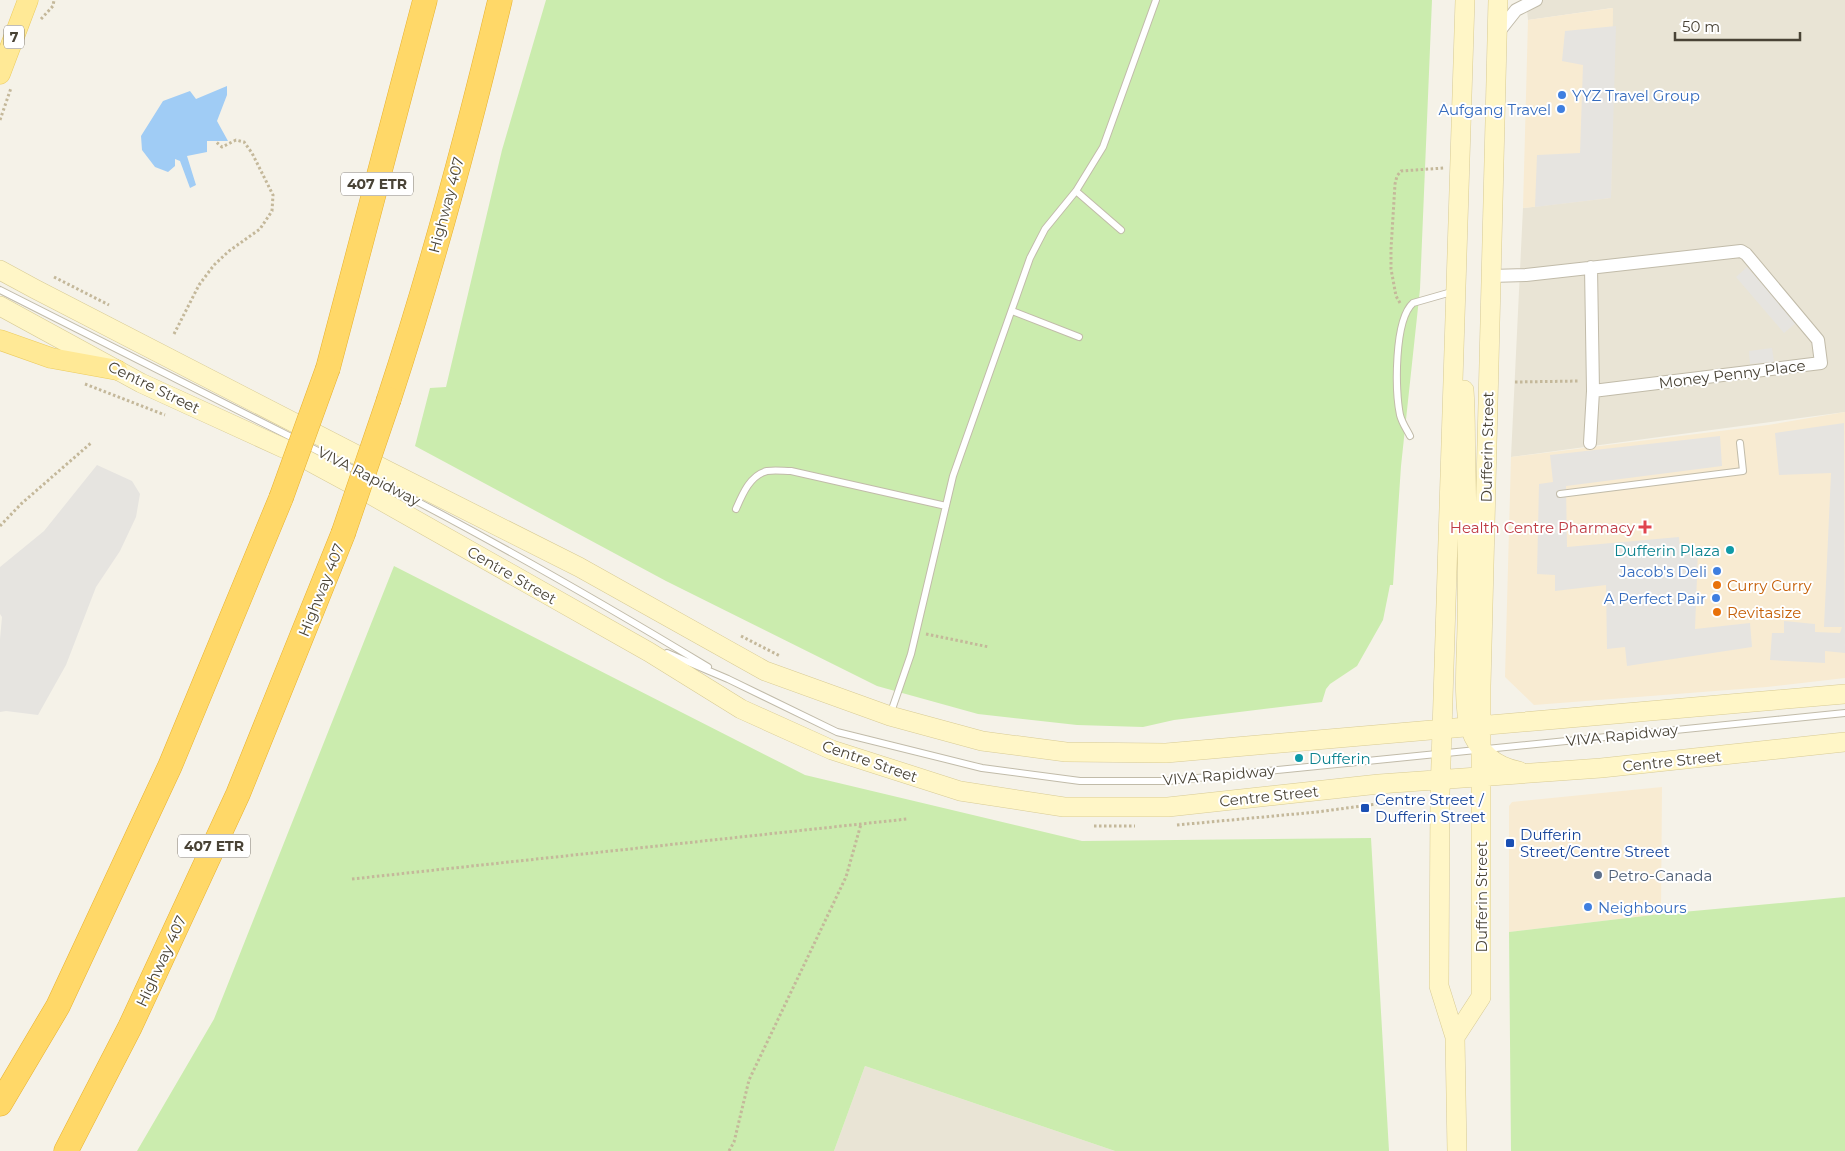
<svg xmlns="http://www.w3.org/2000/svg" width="1845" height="1151" viewBox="0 0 1845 1151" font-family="Montserrat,sans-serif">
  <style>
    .residential { fill: #e9e4d5 }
    .commercial { fill: #f8ebd2 }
    .green { fill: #cbecae }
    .parking { fill: #e6e4e0 }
    .water { fill: #a0ccf5 }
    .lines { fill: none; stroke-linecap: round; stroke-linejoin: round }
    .lane-casing { stroke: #c1bba9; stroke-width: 8 }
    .street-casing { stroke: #c1bba9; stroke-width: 14 }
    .secondary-casing { stroke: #d8cb95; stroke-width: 20 }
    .primary-casing { stroke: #eccc5f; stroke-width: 21 }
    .highway-casing { stroke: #e8b12f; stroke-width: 25 }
    .path { stroke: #c4b89a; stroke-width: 3; stroke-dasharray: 2.5 2.5; stroke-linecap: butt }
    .lane { stroke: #fff; stroke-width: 6 }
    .street { stroke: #fff; stroke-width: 12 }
    .secondary { stroke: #fff6c7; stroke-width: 19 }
    .primary { stroke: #ffe996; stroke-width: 20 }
    .highway { stroke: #ffd868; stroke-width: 24 }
    .highway-bridge-casing { stroke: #e8b12f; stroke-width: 25; stroke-linecap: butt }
    .highway-bridge { stroke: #ffd868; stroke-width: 24 }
    .shop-dot { fill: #3f7fe0; stroke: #fff; stroke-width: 2 }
    .health-dot { fill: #e0444e; stroke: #fff; stroke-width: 2 }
    .culture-dot { fill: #0f9aa8; stroke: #fff; stroke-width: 2 }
    .food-dot { fill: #e8710a; stroke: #fff; stroke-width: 2 }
    .transit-dot { fill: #1a4fb4; stroke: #fff; stroke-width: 2 }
    .service-dot { fill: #5c6f8a; stroke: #fff; stroke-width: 2 }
    .labels { text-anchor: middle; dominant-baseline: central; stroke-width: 4; stroke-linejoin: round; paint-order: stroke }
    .shield { fill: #fff; stroke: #807b72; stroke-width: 1 }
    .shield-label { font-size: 14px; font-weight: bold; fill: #494336 }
    .shop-label { font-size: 15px; fill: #366cbe; stroke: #fff; text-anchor: end }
    .street-label { font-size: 15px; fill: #494336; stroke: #fff }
    .health-label { font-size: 15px; fill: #be3a42; stroke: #fff; text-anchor: end }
    .culture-label { font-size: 15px; fill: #0d838f; stroke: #fff; text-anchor: end }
    .food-label { font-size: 15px; fill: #c56008; stroke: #fff; text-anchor: start }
    .transit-label { font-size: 15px; fill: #164399; stroke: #fff; text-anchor: start }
    .service-label { font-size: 15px; fill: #4e5e75; stroke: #fff; text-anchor: start }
  </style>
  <rect width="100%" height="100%" fill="#f5f2e8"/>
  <path class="residential" d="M1526 0H1845V412L1511 457 1523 208 1611 197 1612 8 1528 20Z
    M865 1066 1115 1151H834Z"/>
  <path class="commercial" d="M1613 8 1611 198 1523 208 1528 20Z
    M1845 412V678L1767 687 1534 705 1505 677 1511 457 1768 425Z
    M1662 787 1661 914 1509 932V806L1512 802Z"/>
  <path class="green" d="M546 0H1432L1420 289 1401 466 1393 585H1390L1383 620 1357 666 1330 684 1326 689 1322 702 1174 720 1143 727 1077 725 978 714 877 686 666 581 415 446 430 388 446 387 502 150Z
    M394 566 805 775 1082 841 1371 838 1389 1151H1115L865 1066 834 1151H137L214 1019Z
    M1845 897V1151H1511L1509 932 1661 914Z"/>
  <path class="parking" d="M1616 26 1611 198 1535 207 1537 155 1580 153 1583 65 1562 61 1565 31Z
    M1747 267 1796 323 1784 333 1736 277Z
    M1772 348 1774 362 1750 364 1749 351Z
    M1844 423 1845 653 1825 651V663L1770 660 1772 633H1784V621L1815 624V632L1840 633 1842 627H1824L1831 473 1779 475 1775 433Z
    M1720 436 1722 466 1566 486 1567 547 1679 537 1680 549 1698 551 1695 629 1750 623 1752 647 1627 666 1625 647 1607 649 1606 585 1555 591V575L1537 574 1539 484 1553 482 1550 455Z
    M97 465 132 481 140 494 136 517 120 551 96 587 66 665 38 715 6 711 0 712V639L2 617 0 614V567L44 531Z"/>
  <path class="water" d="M227 86V95L217 121 228 141H207V152L187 156 196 185 190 188 180 161 175 159V166L168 172 155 167 142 150 141 136 163 101 190 91 196 99Z"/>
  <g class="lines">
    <g class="lane-casing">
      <path id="lane" d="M1076 191 1121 230
        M0 290 297 440
        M1012 311 1079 337
        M1410 436C1407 430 1402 423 1400 415 1395 391 1394 320 1413 303L1455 291
        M306 445 359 472
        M368 476C484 535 597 600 708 667
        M1560 494 1743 471 1740 443
        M736 509C742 495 750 475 767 471 775 470 784 471 791 471L946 506
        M667 653 728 679 837 732 982 768 1080 781H1168L1845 713
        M890 715 911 654 953 476 1030 258 1045 229 1076 191 1103 147 1156 0"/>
    </g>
    <g class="street-casing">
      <path id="street" d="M1497 34 1516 10 1536 0
        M1491 276 1526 275 1741 251 1746 254 1818 340 1821 363 1593 391
        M1590 443 1593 391 1591 267"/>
    </g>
    <g class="secondary-casing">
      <path id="secondary" d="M0 270 35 289 388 471 579 567 765 671 890 716 982 741 1066 752 1166 753 1845 694
        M0 306 141 383 292 452 366 492 649 652 741 709 832 750 960 791 1064 807H1168L1379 784 1601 768 1845 742
        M1464 390C1466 416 1465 443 1466 470 1467 521 1468 571 1467 622 1467 650 1462 704 1470 728 1478 751 1495 767 1519 771
        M1455 1037 1481 997V686L1498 0
        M1457 1151 1455 1037 1439 986 1440 794 1465 0"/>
    </g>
    <g class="primary-casing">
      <path id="primary" d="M0 74 28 0
        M0 340 51 358 117 370"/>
    </g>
    <g class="highway-casing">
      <path id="highway" d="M328 368 425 0
        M389 399C432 268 468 134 500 0
        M0 1104 58 1006 170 766 281 498
        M66 1151 130 1027 238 794 343 534"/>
    </g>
    <path class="path" d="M41 19 53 6 54 0
      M1518 112H1541
      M0 120 11 88
      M54 277 109 305
      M1400 303 1396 296 1391 269V249L1395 184 1397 176 1401 171 1444 168
      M174 334 199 285 214 265 229 251 260 229 272 211 273 195 252 153 244 142 236 140 222 147 215 141
      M1515 382 1580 381
      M85 384 165 415
      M0 526 21 504 91 443
      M926 634 989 647
      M741 636 780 656
      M1177 825 1317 812 1391 802
      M1094 826H1135
      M352 879 907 819
      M729 1151 734 1142 749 1080 846 877 861 824"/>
    <use href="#lane" class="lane"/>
    <use href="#street" class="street"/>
    <use href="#secondary" class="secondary"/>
    <use href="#primary" class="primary"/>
    <use href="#highway" class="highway"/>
    <g class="highway-bridge-casing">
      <path id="highway-bridge" d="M281 498 328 368
        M343 534 389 399"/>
    </g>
    <use href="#highway-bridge" class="highway-bridge"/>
  </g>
  <g class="shop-dot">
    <circle cx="1562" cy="95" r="5"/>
    <circle cx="1561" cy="109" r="5"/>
    <circle cx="1717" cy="571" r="5"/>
    <circle cx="1716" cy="598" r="5"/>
    <circle cx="1588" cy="907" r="5"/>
  </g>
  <path class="health-dot" d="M1642.5 519.5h5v5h5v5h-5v5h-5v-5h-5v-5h5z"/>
  <g class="culture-dot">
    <circle cx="1730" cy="550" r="5"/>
    <circle cx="1299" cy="758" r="5"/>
  </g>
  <g class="food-dot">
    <circle cx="1717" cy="585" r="5"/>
    <circle cx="1717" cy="612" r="5"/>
  </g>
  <g class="transit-dot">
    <rect x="1360" y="803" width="10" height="10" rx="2.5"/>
    <rect x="1505" y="838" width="10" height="10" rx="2.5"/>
  </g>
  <circle class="service-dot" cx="1598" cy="875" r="5"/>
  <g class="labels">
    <g class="shield">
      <rect x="4" y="25.5" width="20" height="23" rx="4"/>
      <rect x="341" y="172.5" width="72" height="23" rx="4"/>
      <rect x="178" y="834.5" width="72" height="23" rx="4"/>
    </g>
    <g class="shield-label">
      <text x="14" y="37">7</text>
      <text x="377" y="184">407 ETR</text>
      <text x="214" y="846">407 ETR</text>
    </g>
    <g class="shop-label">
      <text x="1572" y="95" text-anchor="start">YYZ Travel Group</text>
      <text x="1551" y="109">Aufgang Travel</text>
      <text x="1707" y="571">Jacob's Deli</text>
      <text x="1706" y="598">A Perfect Pair</text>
      <text x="1598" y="907" text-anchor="start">Neighbours</text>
    </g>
    <g class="street-label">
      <text transform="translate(446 205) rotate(-75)">Highway 407</text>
      <text transform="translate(1732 374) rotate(-7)">Money Penny Place</text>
      <text transform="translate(154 387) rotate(26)">Centre Street</text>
      <text transform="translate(1487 447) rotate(-89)">Dufferin Street</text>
      <text transform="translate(369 476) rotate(27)">VIVA Rapidway</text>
      <text transform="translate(512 575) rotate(30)">Centre Street</text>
      <text transform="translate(321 590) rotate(-68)">Highway 407</text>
      <text transform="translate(1622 735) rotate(-6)">VIVA Rapidway</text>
      <text transform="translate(870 761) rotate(19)">Centre Street</text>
      <text transform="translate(1672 761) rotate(-6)">Centre Street</text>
      <text transform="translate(1219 775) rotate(-5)">VIVA Rapidway</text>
      <text transform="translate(1269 796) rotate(-6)">Centre Street</text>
      <text transform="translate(1481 897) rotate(-90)">Dufferin Street</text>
      <text transform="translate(161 961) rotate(-65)">Highway 407</text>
    </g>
    <g class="health-label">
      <text x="1635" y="527">Health Centre Pharmacy</text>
    </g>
    <g class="culture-label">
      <text x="1720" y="550">Dufferin Plaza</text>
      <text x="1309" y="758" text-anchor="start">Dufferin</text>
    </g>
    <g class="food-label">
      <text x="1727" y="585">Curry Curry</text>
      <text x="1727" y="612">Revitasize</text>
    </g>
    <g class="transit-label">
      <text x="1375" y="799">Centre Street /<tspan x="1375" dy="17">Dufferin Street</tspan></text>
      <text x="1520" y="834">Dufferin<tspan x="1520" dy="17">Street/Centre Street</tspan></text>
    </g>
    <g class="service-label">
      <text x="1608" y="875">Petro-Canada</text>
    </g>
  </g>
  <path d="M1675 32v8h125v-8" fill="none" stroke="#494336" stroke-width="2.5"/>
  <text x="1682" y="32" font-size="15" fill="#494336" stroke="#ffffff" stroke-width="4" paint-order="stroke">50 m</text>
</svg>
